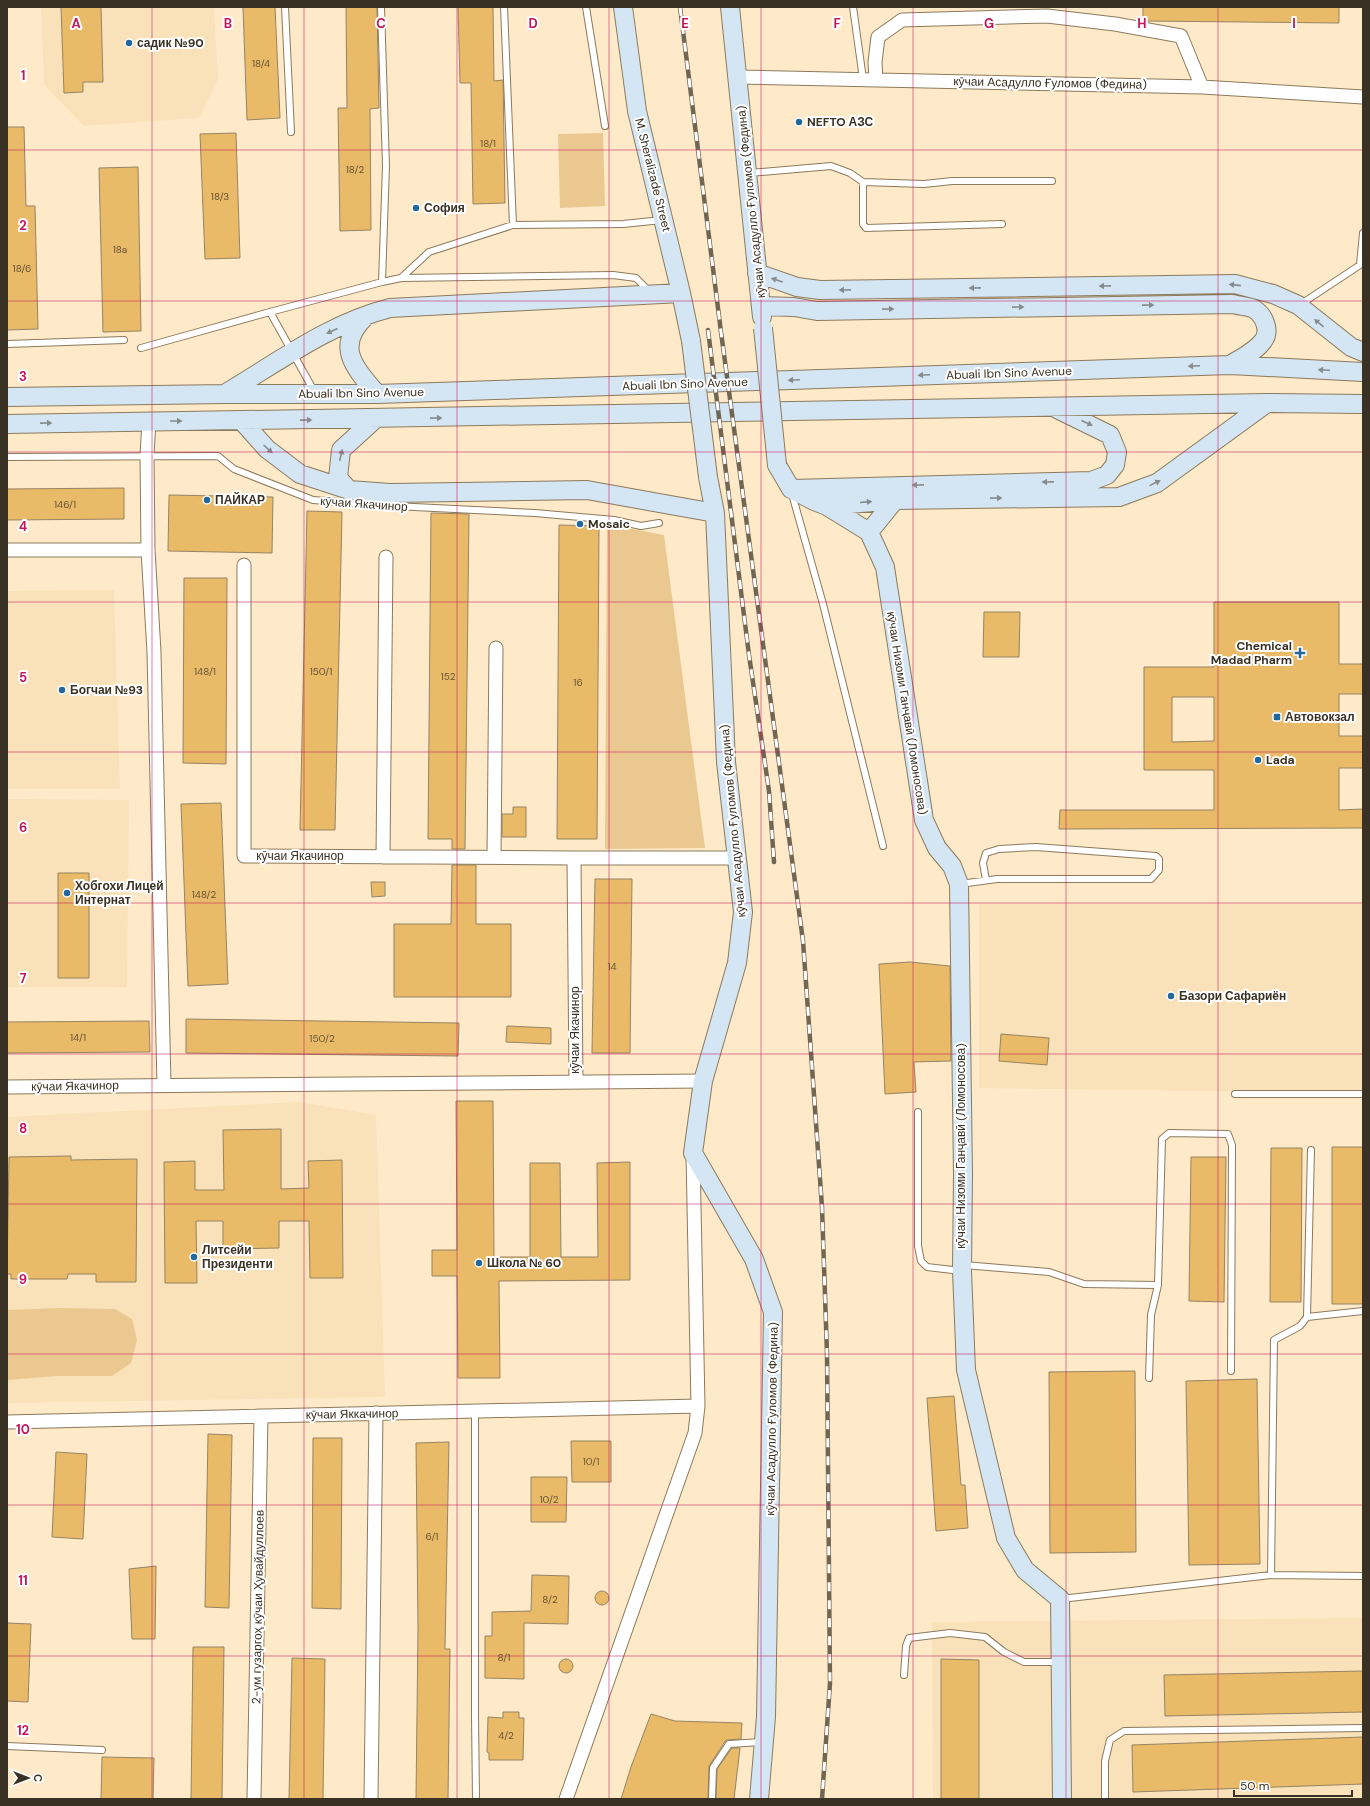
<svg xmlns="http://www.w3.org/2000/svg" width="1370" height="1806" viewBox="0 0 1370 1806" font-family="'DM Sans',sans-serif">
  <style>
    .built { fill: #f9e1b9 }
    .green { fill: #eac890 }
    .building { fill: #e9ba68; stroke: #968465; fill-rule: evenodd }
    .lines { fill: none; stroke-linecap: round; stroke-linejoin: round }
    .lane-casing { stroke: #8c7a5c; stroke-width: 8 }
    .street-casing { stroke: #8c7a5c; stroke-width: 15 }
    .secondary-casing { stroke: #8c7a5c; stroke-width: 20 }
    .lane { stroke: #fff; stroke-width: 6 }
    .street { stroke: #fff; stroke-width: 13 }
    .secondary { stroke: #d4e5f4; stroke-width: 18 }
    .rail-casing { stroke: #716553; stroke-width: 4.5 }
    .rail { stroke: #fff; stroke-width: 3; stroke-dasharray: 9; stroke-linecap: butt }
    .secondary-bridge-casing { stroke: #8c7a5c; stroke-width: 20; stroke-linecap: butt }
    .secondary-bridge { stroke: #d4e5f4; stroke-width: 18 }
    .oneway { fill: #868b8c }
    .grid { fill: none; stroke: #c2185b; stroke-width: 1; stroke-opacity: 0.55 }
    .poi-dot { fill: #22689c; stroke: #fff; stroke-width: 1.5 }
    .labels { text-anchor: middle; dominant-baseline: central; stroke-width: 4; stroke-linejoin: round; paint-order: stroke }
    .number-label { font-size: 10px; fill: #655335 }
    .poi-label { font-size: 12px; font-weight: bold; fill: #393124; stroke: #fff; text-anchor: start }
    .street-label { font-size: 12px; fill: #393124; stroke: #fff }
    .grid-label { font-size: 13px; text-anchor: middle; font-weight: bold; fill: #c2185b; stroke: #fff; stroke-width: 4; stroke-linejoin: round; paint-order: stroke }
  </style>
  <rect width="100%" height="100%" fill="#feeac9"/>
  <path class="built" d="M41 7H214L218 80 199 118 84 126 44 85Z
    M114 590 120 789H7V591Z
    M7 799 129 800 127 987H7Z
    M979 904H1363V1093L979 1088Z
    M299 1102 376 1115 385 1397 7 1403V1117Z
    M1363 1618V1799H933L932 1622Z"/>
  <path class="green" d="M603 133 605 206 560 208 558 134Z
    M607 524 664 535 705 848 605 849Z
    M59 1308 115 1309 132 1319 137 1340 131 1363 112 1376H57L7 1380V1310Z"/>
  <path class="building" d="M61 7H101L103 82H83V92L64 93Z
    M243 7H275L280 118 247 120Z
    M346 7H377L379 108 370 109 371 230 340 231 338 108H347Z
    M458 7H493L494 81 503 80 505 203 473 204 471 83H460Z
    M1143 7H1339V23L1145 21H1143Z
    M7 127H24L26 206H35L38 329 7 330Z
    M236 133 240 258 205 259 200 134Z
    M138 167 141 331 103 332 99 168Z
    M124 488V519L7 520V489Z
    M169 495 273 497 272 553 168 551Z
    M307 511 342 512 335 830H300Z
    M431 513 469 514 465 849H452V839H428Z
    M559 525 599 526 597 839H557Z
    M184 578H227L226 764 183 763Z
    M1214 602H1339V664H1363V694H1339V736H1363V768H1339V810L1363 809V828L1059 829 1060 810H1214V770H1144V667H1214ZM1172 697H1214V741L1172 742Z
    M984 612H1020L1019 657H983Z
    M221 803 228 984 188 986 181 804Z
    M513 807H526V837H502V814H513Z
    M452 865H476V924H511V997H394V924H451Z
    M58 873H89V978H58Z
    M595 879H632L630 1053H592Z
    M371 882H385V896L372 897Z
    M910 962 950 966 951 1061 914 1062 916 1092 885 1094 879 964Z
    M186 1019 459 1023 458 1056 186 1053Z
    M149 1021 150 1052 7 1053V1022Z
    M507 1026 551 1028V1044L506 1042Z
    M1001 1034 1049 1038 1047 1065 999 1061Z
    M456 1101H493L494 1257H530V1163H560L561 1257H598L597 1163 630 1162V1280L499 1281 500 1378H458L457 1276H432V1250H457Z
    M281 1129V1189L309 1188 308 1161 342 1160 343 1278H310L309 1221H279V1248L223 1249V1221H196L197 1283H165L164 1162 195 1161V1190H224L223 1130Z
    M1332 1147H1363V1304H1332Z
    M1271 1148H1302L1301 1302H1270Z
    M71 1156V1160L137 1159 136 1282H96V1274H68L67 1279H11V1274H7L9 1157Z
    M1191 1157H1226L1224 1302 1189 1301Z
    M1135 1371 1136 1552 1050 1553 1049 1372Z
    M1257 1379 1260 1564 1189 1565 1186 1381Z
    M954 1396 961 1485H965L968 1528 936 1531 927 1398Z
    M208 1434 232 1435 229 1608 205 1607Z
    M313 1438H342L341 1609 312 1608Z
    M571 1441H611V1482H572Z
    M449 1442 445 1649H450L448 1799H416L418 1628 416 1443Z
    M56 1452 87 1454 83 1539 52 1537Z
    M531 1477H567L566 1522H531Z
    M156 1566 155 1639H132L129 1569Z
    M532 1575 569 1576 568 1624 524 1623V1679L485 1678V1636H492V1612L531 1611Z
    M595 1598a7 7 0 1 1 14 0a7 7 0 1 1-14 0Z
    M7 1623 31 1624 28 1702 7 1701Z
    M193 1647H224L222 1799H191Z
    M292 1658 325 1659 323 1799H289Z
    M559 1666a7 7 0 1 1 14 0a7 7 0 1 1-14 0Z
    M941 1659 979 1660V1799H941Z
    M1363 1671V1712L1165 1716 1164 1675Z
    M503 1712H519V1718H524L523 1760H489V1753L487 1752 488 1717 503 1718Z
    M651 1714 675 1721 742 1723 741 1739 726 1740 709 1766 708 1799H621L631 1767Z
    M1363 1737V1784L1133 1792 1132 1745Z
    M732 1748H740L734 1799H716L717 1769Z
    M102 1757 154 1758 153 1799H101Z"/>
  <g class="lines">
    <g class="lane-casing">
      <path id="lane" d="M285 7 291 132
        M381 7 386 166 382 282
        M504 7 513 225
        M586 7 605 126
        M853 7 863 79
        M749 173 831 166 850 173 863 182 924 184 952 181H1052
        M863 182V224L866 228 1002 224
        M401 278 429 252 513 225 623 224 662 220
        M1301 304 1360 265 1363 233
        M270 312 314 391
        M7 344 124 340
        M141 348 270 312 382 282 401 278 613 275 636 278 650 292
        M7 457 218 456 234 469 313 500 394 506 535 513 614 520 641 526 659 523
        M792 494 823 604 883 846
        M960 884 997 879H1151L1159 870V859L1156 856 1036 847 999 849 986 853 983 863 986 880
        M1235 1094H1363
        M918 1112V1246L921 1261 927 1267 961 1271
        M964 1265 1049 1272 1084 1284 1158 1285
        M1307 1317 1311 1150
        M1149 1378 1151 1315 1158 1285 1162 1139 1169 1133 1228 1134 1232 1145 1231 1371
        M475 1411V1716L476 1799
        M1271 1575 1363 1576
        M1061 1599 1271 1575 1274 1340 1300 1326 1307 1317 1363 1311
        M904 1675 906 1646 909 1638 950 1633 985 1637 1004 1652 1024 1662H1059
        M7 1746 102 1750
        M712 1799 713 1768 729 1744 762 1742
        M1105 1799V1761L1110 1740 1124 1731 1363 1728"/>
    </g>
    <g class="street-casing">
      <path id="street" d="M738 77 1202 87 1363 97
        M876 80 875 62 878 37 902 20 1047 16 1115 24 1181 36 1202 87
        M149 421 147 455 148 550 154 652 164 1085
        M7 550H148
        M244 565V856L574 858 576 1082
        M383 857 386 557
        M494 857 496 648
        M574 858H737
        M7 1087 703 1081
        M7 1422 698 1406
        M254 1799 261 1416
        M371 1799 376 1413
        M566 1799 695 1433 698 1406 693 1155"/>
    </g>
    <g class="secondary-casing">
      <path id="secondary" d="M623 7 637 111 681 293 691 341
        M730 7 762 317
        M757 273 797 287 820 290 1235 284 1273 294 1298 305 1351 347 1363 352
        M762 306 794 307 817 311 1233 304C1239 306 1249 306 1254 309 1264 315 1271 331 1263 341 1255 352 1241 358 1230 365
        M366 316C334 346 354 367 377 394
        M226 393C278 362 330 323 390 308L681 293
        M7 397 226 394H377L1230 365 1363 372
        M242 421 267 449 300 474 349 490 390 493 587 490 715 513
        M7 424 1267 403 1363 404
        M777 465 791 489 814 501 827 506 895 500 1119 497 1157 483 1267 403
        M708 477 715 513 726 762 743 912 737 963 703 1081 693 1153 754 1259 773 1312 766 1717 759 1799
        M791 489 1091 481 1107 475 1115 465 1117 452 1110 435 1057 409
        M349 490 338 478 341 450 375 419
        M827 506 869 532 885 567 924 820 937 848 952 866 959 884 963 1174 962 1271 966 1370 1006 1538 1025 1570 1060 1599 1062 1799
        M869 532 895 500"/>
    </g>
    <use href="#lane" class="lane"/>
    <use href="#street" class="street"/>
    <use href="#secondary" class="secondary"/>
    <g class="rail-casing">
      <path id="rail" d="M680 7 721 332 803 941 822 1207 827 1354 830 1683 822 1799
        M708 330 749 655 769 791 774 862"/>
    </g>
    <use href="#rail" class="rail"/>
    <g class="secondary-bridge-casing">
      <path id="secondary-bridge" d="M763 328 777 465
        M691 341 708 477"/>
    </g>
    <use href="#secondary-bridge" class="secondary-bridge"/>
  </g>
  <defs><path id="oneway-solid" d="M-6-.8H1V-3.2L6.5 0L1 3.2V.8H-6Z"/></defs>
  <g class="oneway">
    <use href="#oneway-solid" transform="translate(777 280) rotate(-161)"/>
    <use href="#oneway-solid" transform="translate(1235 285) rotate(-174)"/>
    <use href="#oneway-solid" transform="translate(1105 286) rotate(179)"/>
    <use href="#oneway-solid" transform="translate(975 288) rotate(179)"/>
    <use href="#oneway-solid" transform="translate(845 290) rotate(179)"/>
    <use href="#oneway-solid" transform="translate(1148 305) rotate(-1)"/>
    <use href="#oneway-solid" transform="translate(1018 307) rotate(-1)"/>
    <use href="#oneway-solid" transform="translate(888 309) rotate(-1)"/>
    <use href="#oneway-solid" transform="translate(1319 323) rotate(-141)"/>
    <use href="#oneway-solid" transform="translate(332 331) rotate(155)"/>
    <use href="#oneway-solid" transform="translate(1194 366) rotate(178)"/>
    <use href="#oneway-solid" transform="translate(1324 370) rotate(-177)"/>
    <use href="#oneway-solid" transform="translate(924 375) rotate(178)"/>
    <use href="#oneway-solid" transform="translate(794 380) rotate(178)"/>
    <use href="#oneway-solid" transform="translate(436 418) rotate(-1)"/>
    <use href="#oneway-solid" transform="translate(306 420) rotate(-1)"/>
    <use href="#oneway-solid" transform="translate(176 421)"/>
    <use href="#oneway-solid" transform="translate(46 423) rotate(-1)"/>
    <use href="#oneway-solid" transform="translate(1087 423) rotate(25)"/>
    <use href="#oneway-solid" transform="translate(268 449) rotate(42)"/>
    <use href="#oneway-solid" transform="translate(341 455) rotate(-77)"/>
    <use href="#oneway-solid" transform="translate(1048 482) rotate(179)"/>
    <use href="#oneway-solid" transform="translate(1155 483) rotate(-26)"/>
    <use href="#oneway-solid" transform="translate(918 485) rotate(179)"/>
    <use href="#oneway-solid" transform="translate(996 498) rotate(-1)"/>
    <use href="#oneway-solid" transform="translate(866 502) rotate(-5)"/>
  </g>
  <path class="grid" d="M152 7V1799M304 7V1799M457 7V1799M609 7V1799M761 7V1799M913 7V1799M1066 7V1799M1218 7V1799M7 150H1363M7 301H1363M7 452H1363M7 602H1363M7 752H1363M7 903H1363M7 1054H1363M7 1204H1363M7 1354H1363M7 1505H1363M7 1656H1363"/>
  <g class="poi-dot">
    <circle cx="129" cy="43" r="4"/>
    <circle cx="799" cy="122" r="4"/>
    <circle cx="416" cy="208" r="4"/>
    <circle cx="207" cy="500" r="4"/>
    <circle cx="580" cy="524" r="4"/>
    <path d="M1298 647h4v4h4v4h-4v4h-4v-4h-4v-4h4z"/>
    <circle cx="62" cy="690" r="4"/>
    <rect x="1273" y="713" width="8" height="8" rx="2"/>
    <circle cx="1258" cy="760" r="4"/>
    <circle cx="67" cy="893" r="4"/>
    <circle cx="1171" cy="996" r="4"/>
    <circle cx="194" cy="1257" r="4"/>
    <circle cx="479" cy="1263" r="4"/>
  </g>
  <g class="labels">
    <g class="number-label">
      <text x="261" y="63">18/4</text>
      <text x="488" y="143">18/1</text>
      <text x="355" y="169">18/2</text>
      <text x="220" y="196">18/3</text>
      <text x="120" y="249">18a</text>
      <text x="22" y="268">18/6</text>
      <text x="65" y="504">146/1</text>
      <text x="205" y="671">148/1</text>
      <text x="321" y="671">150/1</text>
      <text x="448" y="676">152</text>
      <text x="578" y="682">16</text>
      <text x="204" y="894">148/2</text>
      <text x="612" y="966">14</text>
      <text x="78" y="1037">14/1</text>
      <text x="322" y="1038">150/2</text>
      <text x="591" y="1461">10/1</text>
      <text x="549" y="1499">10/2</text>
      <text x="432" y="1536">6/1</text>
      <text x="550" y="1599">8/2</text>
      <text x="504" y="1657">8/1</text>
      <text x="506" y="1735">4/2</text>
    </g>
    <g class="poi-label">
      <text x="137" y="43">садик №90</text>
      <text x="807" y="122">NEFTO АЗС</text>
      <text x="424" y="208">София</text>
      <text x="215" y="500">ПАЙКАР</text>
      <text x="588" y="524">Mosaic</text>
      <text x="1292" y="646" text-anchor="end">Chemical<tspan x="1292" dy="14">Madad Pharm</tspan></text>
      <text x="70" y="690">Богчаи №93</text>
      <text x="1285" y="717">Автовокзал</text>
      <text x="1266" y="760">Lada</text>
      <text x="75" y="886">Хобгохи Лицей<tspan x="75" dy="14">Интернат</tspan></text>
      <text x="1179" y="996">Базори Сафариён</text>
      <text x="202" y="1250">Литсейи<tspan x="202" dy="14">Президенти</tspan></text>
      <text x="487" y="1263">Школа № 60</text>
    </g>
    <g class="street-label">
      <text transform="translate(1050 83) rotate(1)">кӯчаи Асадулло Ғуломов (Федина)</text>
      <text transform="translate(653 175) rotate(76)">M. Sheralizade Street</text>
      <text transform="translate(751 202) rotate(-96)">кӯчаи Асадулло Ғуломов (Федина)</text>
      <text transform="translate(1009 373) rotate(-2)">Abuali Ibn Sino Avenue</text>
      <text transform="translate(685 384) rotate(-2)">Abuali Ibn Sino Avenue</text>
      <text transform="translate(361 393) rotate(-1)">Abuali Ibn Sino Avenue</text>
      <text transform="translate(364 504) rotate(4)">кӯчаи Якачинор</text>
      <text transform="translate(907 713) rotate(81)">кӯчаи Низоми Ганҷавӣ (Ломоносова)</text>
      <text transform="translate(733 821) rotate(-95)">кӯчаи Асадулло Ғуломов (Федина)</text>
      <text x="300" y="856">кӯчаи Якачинор</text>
      <text transform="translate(575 1030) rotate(-90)">кӯчаи Якачинор</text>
      <text transform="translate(75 1086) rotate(-1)">кӯчаи Якачинор</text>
      <text transform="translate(961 1146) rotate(-90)">кӯчаи Низоми Ганҷавӣ (Ломоносова)</text>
      <text transform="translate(352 1414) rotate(-1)">кӯчаи Яккачинор</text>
      <text transform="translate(772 1419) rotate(-89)">кӯчаи Асадулло Ғуломов (Федина)</text>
      <text transform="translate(258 1607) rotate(-89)">2-ум гузаргоҳ кӯчаи Ҳувайдуллоев</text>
    </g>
  </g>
  <g class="grid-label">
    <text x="76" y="28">A</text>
    <text x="228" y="28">B</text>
    <text x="381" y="28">C</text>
    <text x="533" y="28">D</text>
    <text x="685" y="28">E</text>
    <text x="837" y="28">F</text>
    <text x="989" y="28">G</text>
    <text x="1142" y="28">H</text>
    <text x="1294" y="28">I</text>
    <text x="23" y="80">1</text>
    <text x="23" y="230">2</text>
    <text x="23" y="381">3</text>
    <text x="23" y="531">4</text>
    <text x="23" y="682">5</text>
    <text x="23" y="832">6</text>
    <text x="23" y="983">7</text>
    <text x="23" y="1133">8</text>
    <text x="23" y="1284">9</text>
    <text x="23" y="1434">10</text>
    <text x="23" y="1585">11</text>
    <text x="23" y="1735">12</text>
  </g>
  <rect width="1370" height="1806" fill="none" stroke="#393124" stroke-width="16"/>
  <g transform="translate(28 1778) rotate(90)" stroke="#ffffff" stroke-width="3" paint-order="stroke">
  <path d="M0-3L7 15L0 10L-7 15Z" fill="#393124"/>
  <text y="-6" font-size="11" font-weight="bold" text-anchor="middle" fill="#393124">С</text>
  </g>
  <path d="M1234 1790v6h118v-6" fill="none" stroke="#393124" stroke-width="2"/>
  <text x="1240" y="1790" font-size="12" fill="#393124" stroke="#ffffff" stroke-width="3" paint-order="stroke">50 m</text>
</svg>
